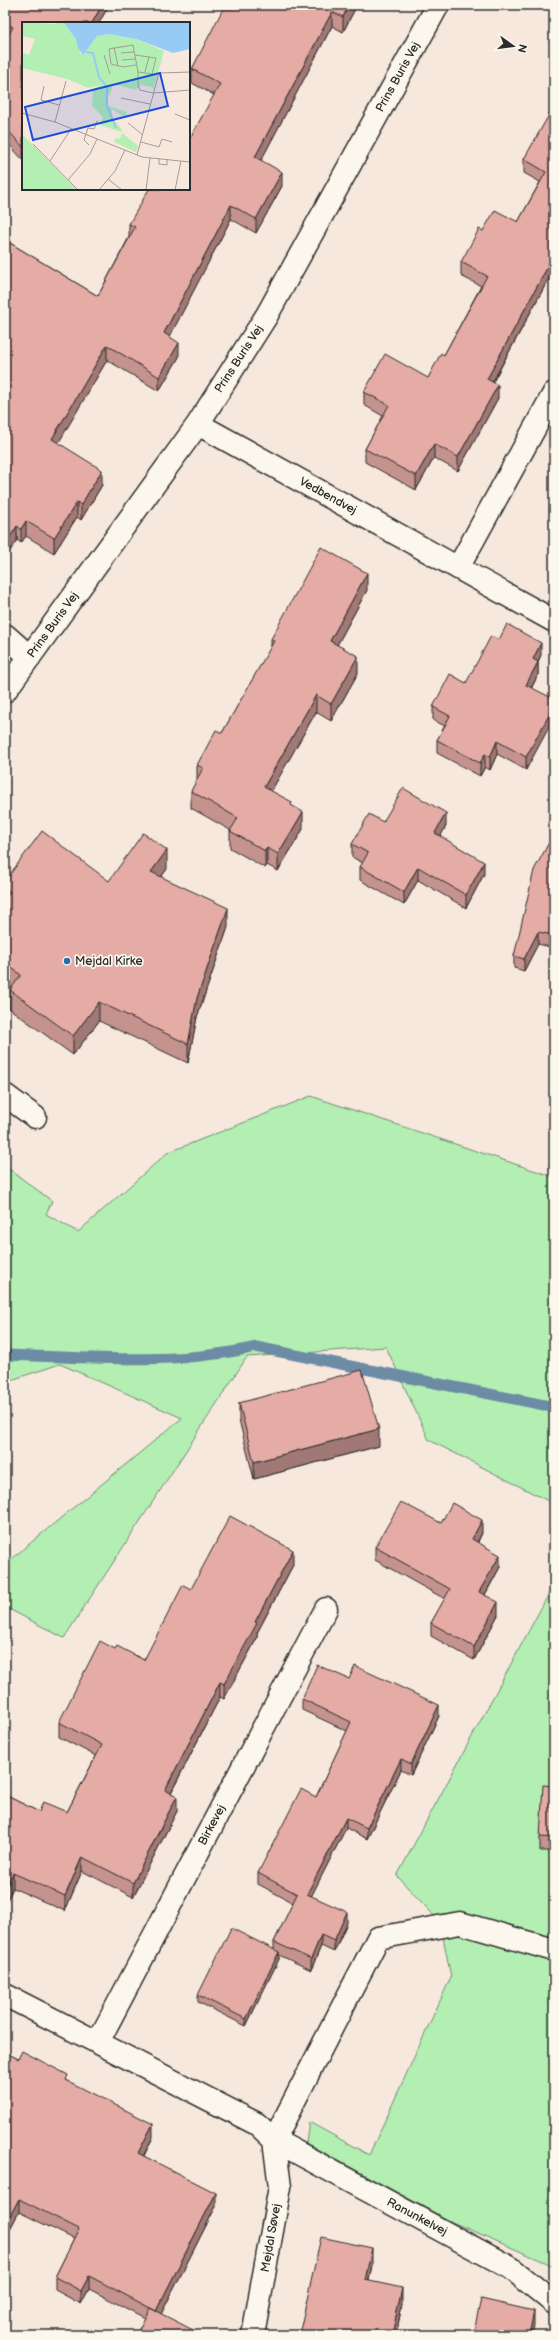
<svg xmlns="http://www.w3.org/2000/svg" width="559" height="2340" viewBox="0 0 559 2340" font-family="'Balsamiq Sans',sans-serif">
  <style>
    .green { fill: #b3eeb3; stroke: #6f8c6f }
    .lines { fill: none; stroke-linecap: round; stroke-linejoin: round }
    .stream { stroke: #6c8ba4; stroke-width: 11 }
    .minor-casing { stroke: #2b2b2b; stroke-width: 25 }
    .minor { stroke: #fbf7ec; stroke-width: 22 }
    .wall { fill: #c5938e; stroke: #2b2b2b }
    .shaded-wall { fill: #a07874; stroke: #2b2b2b }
    .building { fill: #e5aba5; stroke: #2b2b2b }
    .poi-dot { fill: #1f6fb2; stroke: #fbf7ec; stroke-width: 1.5 }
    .labels { text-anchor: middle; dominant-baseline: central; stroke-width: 3.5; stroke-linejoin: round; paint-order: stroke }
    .street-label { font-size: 12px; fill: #2b2b2b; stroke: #fbf7ec }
    .poi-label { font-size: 12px; fill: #2b2b2b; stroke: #fbf7ec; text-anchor: start }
    .inset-river { fill: none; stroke: #97cbf4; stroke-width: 2 }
    .inset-road { fill: none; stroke: #a59c96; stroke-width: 1 }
    .view { fill: #1d4ed8; fill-opacity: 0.15; stroke: #1d4ed8; stroke-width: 2 }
    .inset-edge { fill: none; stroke: #2b2b2b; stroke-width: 2 }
  </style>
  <rect width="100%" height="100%" fill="#f7e8de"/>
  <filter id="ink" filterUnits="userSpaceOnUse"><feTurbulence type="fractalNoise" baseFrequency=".025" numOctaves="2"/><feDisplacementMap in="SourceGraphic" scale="8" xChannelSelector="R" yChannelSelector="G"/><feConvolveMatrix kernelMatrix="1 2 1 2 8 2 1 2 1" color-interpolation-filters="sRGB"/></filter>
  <g filter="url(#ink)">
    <path class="green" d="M311 1096 554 1177V1504L429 1440 386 1347 247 1357 64 1638 5 1607V1564L182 1418 60 1364 5 1382V1166L52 1201 46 1214 78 1232 167 1153Z
      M554 1584V2266L452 2222 306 2143 309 2122 369 2155 451 1977 440 1922 397 1876Z"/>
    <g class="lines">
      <path class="stream" d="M5 1355C89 1357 174 1366 256 1347L554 1407"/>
      <g class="minor-casing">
        <path id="minor" d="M198 424 554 621
          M458 568 554 393
          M5 635 30 657
          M5 691 198 424 267 315 438 5
          M5 1095 35 1117
          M5 1995 257 2124 274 2140 511 2268 554 2303
          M98 2042 326 1609
          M274 2140 378 1938 460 1923 554 1950
          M253 2335 280 2187 274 2140"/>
      </g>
      <use href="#minor" class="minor"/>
    </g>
    <path class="wall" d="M5 5 45 9 47 5H109L99 23H23V160L5 140V41L7 37 5 36Z
      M357 5 343 32 332 26 261 160 282 186 256 233 231 219 169 337 179 357 159 391 107 360 58 443 102 485 81 520 77 517 54 553 26 536 21 543 17 540 5 240 98 296 129 237V224L189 189 214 95 192 83V69L227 9Z
      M554 115V269L493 382 498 398 458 471 434 458 416 490 365 462V449L383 416 364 405V392L428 378 444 355 481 286 461 276V262L483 231 518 222 540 182 524 173V159Z
      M367 590 337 645 358 673 331 721 316 712 271 791 292 806 303 829 278 871 267 865 265 868 230 848V830L191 808V791L197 781V765L222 733 271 648V639Z
      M499 640 541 655 538 662V675L532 687 526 770 497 754 490 770 485 767 480 776 437 753V740L445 726 433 720V707L466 683Z
      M383 822 446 826 440 837 484 874 466 908 418 880 404 905 360 880V867L363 863 352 857V844Z
      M554 838V948L538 944 524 971 514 968V956Z
      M167 869 161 877 228 927 197 1017 188 1063 99 1021 73 1055 10 1009V990L12 988 5 982V881H109Z
      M239 1403 379 1446 254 1479 239 1420Z
      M441 1523 482 1533 478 1542 500 1567 485 1595 498 1615 474 1660 431 1636V1623L445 1599 375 1560V1547Z
      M293 1565 257 1633V1638L224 1699 220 1697 171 1793 177 1811 133 1897 82 1871 65 1911 13 1888 5 1904V1795L39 1812H67L96 1756 59 1737V1722L115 1649 144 1660 191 1589Z
      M349 1679 439 1716 411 1775 401 1770 367 1839 346 1828 311 1896 347 1923 334 1952 321 1946 311 1970 279 1955V1959L246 2026 198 2002V1995L274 1949V1942L293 1903 258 1884V1873L316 1797 347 1731 302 1710V1699Z
      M554 1786V1851H540V1837Z
      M5 2052 18 2059 68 2081 153 2137 144 2156 216 2206 161 2314 193 2335 145 2318 89 2289 81 2304 55 2290V2277L74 2239 19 2212 5 2238Z
      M372 2265 369 2281 402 2305 396 2335H299Z"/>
    <path class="shaded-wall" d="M102 5H109L99 23H92Z
      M349 5H357L343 32V17Z
      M332 12V26L255 172V157Z
      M282 172V186L256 233V219Z
      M231 205V219L164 348V333Z
      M554 255V269L487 392V379Z
      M179 343V357L159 391V377Z
      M107 345V360L52 454V439Z
      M498 385V398L458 471V457Z
      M434 444V458L416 490V476Z
      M102 470V485L81 520V505Z
      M77 502V517L54 553V538Z
      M26 521V536L21 543V529Z
      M17 526V540L5 559V545Z
      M367 573V590L330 658V641Z
      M541 643V655L533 672V659Z
      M358 656V673L331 721V704Z
      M538 662V675L526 697V685Z
      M316 695V712L264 804V787Z
      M554 706V718L526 770V757Z
      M497 741V754L490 770V757Z
      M485 754V767L480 776V763Z
      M303 812V829L278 871V854Z
      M446 813V826L435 846V833Z
      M267 848V865L265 868V851Z
      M167 850V869L151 891V872Z
      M484 862V874L466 908V895Z
      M418 867V880L404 905V892Z
      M228 908V927L197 1017 188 1063V1044L197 998Z
      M538 932V944L524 971V959Z
      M99 1002V1021L73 1055V1036Z
      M379 1429V1446L254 1479V1462Z
      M482 1520V1533L472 1552V1539Z
      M293 1550V1565L257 1633V1638L224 1699V1684L255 1622Z
      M500 1555V1567L479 1605V1592Z
      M498 1602V1615L474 1660V1647Z
      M220 1682V1697L165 1804V1790Z
      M439 1705V1716L411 1775V1764Z
      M401 1759V1770L367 1839V1828Z
      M177 1796V1811L133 1897V1883Z
      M346 1818V1828L307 1905V1894Z
      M82 1857V1871L65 1911V1896Z
      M13 1873V1888L5 1904V1890Z
      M347 1912V1923L334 1952V1941Z
      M321 1935V1946L311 1970V1959Z
      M279 1952V1959L246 2026V2019Z
      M153 2124V2137L138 2166V2153Z
      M216 2193V2206L156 2324V2311Z
      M19 2199V2212L5 2238V2225Z
      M372 2248V2265L365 2297V2280Z
      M89 2276V2289L81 2304V2291Z
      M402 2288V2305L396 2335H392Z
      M534 2311V2326L532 2335H529Z"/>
    <path class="building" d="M5 5H38L45 9 47 5H102L92 23H23V147L5 127V41L13 27 5 23Z
      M229 5H349L343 17 332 12 255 157 282 172 256 219 231 205 164 333 179 343 159 377 107 345 52 439 102 470 81 505 77 502 54 538 26 521 21 529 17 526 5 545V240L98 296 135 227 129 224 149 189H189V140L220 84 192 69 224 7 227 9Z
      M550 113 554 115V255L487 379 498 385 458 457 434 444 416 476 365 449 389 405 364 392 385 354 428 378 441 353 444 355 487 276 461 262 479 229 483 231 495 210 518 222 546 172 524 159Z
      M321 547 367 573 330 641 358 656 331 704 316 695 264 787 292 802 291 805 303 812 278 854 267 848 265 851 230 831 238 818 191 791 203 768 197 765 216 730 222 733 274 641 271 639Z
      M507 624 541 643 533 659 538 662 526 685 554 699V706L526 757 497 741 490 757 485 754 480 763 437 740 450 716 433 707 450 674 466 683 491 636 499 640Z
      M403 788 446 813 435 833 484 862 466 895 418 867 404 892 360 867 368 853 352 844 369 814 383 822Z
      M42 831 109 881 143 833 167 850 151 872 228 908 197 998 188 1044 99 1002 73 1036 10 990 21 975 5 963V898L10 892 5 888V881Z
      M552 837 554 838V935L538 932 524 959 514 956 534 870Z
      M362 1370 379 1429 254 1462 239 1403Z
      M401 1502 441 1523 452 1503 482 1520 472 1539 500 1555 479 1592 498 1602 474 1647 431 1623 450 1589 375 1547Z
      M230 1516 293 1550 255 1622 257 1623 224 1684 220 1682 165 1790 177 1796 133 1883 82 1857 65 1896 13 1873 5 1890V1795L39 1812 43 1802 67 1812 102 1745 59 1722 100 1641 115 1649 117 1646 144 1660 183 1585 191 1589Z
      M317 1665 349 1679 355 1666 439 1705 411 1764 401 1759 367 1828 346 1818 307 1894 347 1912 334 1941 321 1935 311 1959 274 1942 297 1894 258 1873 301 1789 316 1797 351 1722 302 1699Z
      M543 1785 554 1786V1838L540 1837Z
      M231 1928 279 1952 246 2019 198 1995Z
      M22 2051 68 2075 66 2080 153 2124 138 2153 216 2193 156 2311 89 2276 81 2291 55 2277 79 2229 19 2199 5 2225V2165L6 2164H5V2052L18 2059Z
      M321 2237 372 2248 365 2280 402 2288 392 2335H368L353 2332V2335H299Z
      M481 2299 534 2311 529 2335H473Z
      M150 2308 193 2330 190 2335H136Z"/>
  </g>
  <circle class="poi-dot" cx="67" cy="961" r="4"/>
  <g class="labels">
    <g class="street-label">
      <text transform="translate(398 77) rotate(-61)">Prins Buris Vej</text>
      <text transform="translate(239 359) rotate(-57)">Prins Buris Vej</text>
      <text transform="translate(328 496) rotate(29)">Vedbendvej</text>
      <text transform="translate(53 625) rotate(-54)">Prins Buris Vej</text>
      <text transform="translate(212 1825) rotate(-62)">Birkevej</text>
      <text transform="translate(417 2217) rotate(28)">Ranunkelvej</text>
      <text transform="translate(271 2238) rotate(-80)">Mejdal Søvej</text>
    </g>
    <g class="poi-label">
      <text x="75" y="961">Mejdal Kirke</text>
    </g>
  </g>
  <g transform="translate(22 22)">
    <rect width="168" height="168" fill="#f7e8de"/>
    <path d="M0 0 30 2 41 0 54 17 59 33 75 14 87 12 114 17 142 29 131 69 130 65 119 63 114 68 91 62 88 72 84 76 86 84 105 90 104 96 90 87 89 94 100 108 99 110 78 103 81 95 70 84 71 67 78 63 66 66 45 57 0 46V31L7 33 13 17 0 14ZM100 111 116 124 114 130 92 120 94 116 98 117ZM0 112 55 168H0Z" fill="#b3eeb3"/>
    <path d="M41 0H168V27L151 31 114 17 87 12 75 14 61 33 56 26 54 17Z" fill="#97cbf4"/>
    <path class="inset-river" d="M64 30 71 31 77 55 85 65V83L94 106"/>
    <path class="inset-road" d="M92 25 96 44M99 31 112 30M82 33 88 52M113 33 134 36 130 52 116 50M100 38 113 37M114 43 101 45 89 42 87 27 111 23 116 50V63L118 68 131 71 168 68M123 50 127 35M22 64 19 78 37 83M99 76 128 82M0 91 33 100 120 135 168 140M153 92 168 98M33 100 44 59M106 101 121 113M119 120 137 125 140 117 150 120M11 122 56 168M67 123 62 118 66 106 72 107 75 99M115 133 137 51 168 50M137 137V142L145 143V138M28 139 49 107M86 157 100 168M46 158 68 132 75 117M77 168 93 149 103 128M124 168 128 136M153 168 159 139"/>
    <path class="view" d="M138 51 146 84 11 118 3 85Z"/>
    <rect width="168" height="168" class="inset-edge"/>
  </g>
  <rect width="559" height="2340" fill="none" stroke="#fbf7ec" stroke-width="20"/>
  <rect x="10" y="10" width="539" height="2320" fill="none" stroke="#2b2b2b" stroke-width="1.5" filter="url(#ink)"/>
  <g transform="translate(513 46) rotate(104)" stroke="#fbf7ec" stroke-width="3" paint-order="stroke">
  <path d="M0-3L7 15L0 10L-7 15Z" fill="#2b2b2b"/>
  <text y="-6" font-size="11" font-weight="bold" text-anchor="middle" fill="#2b2b2b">N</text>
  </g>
</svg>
